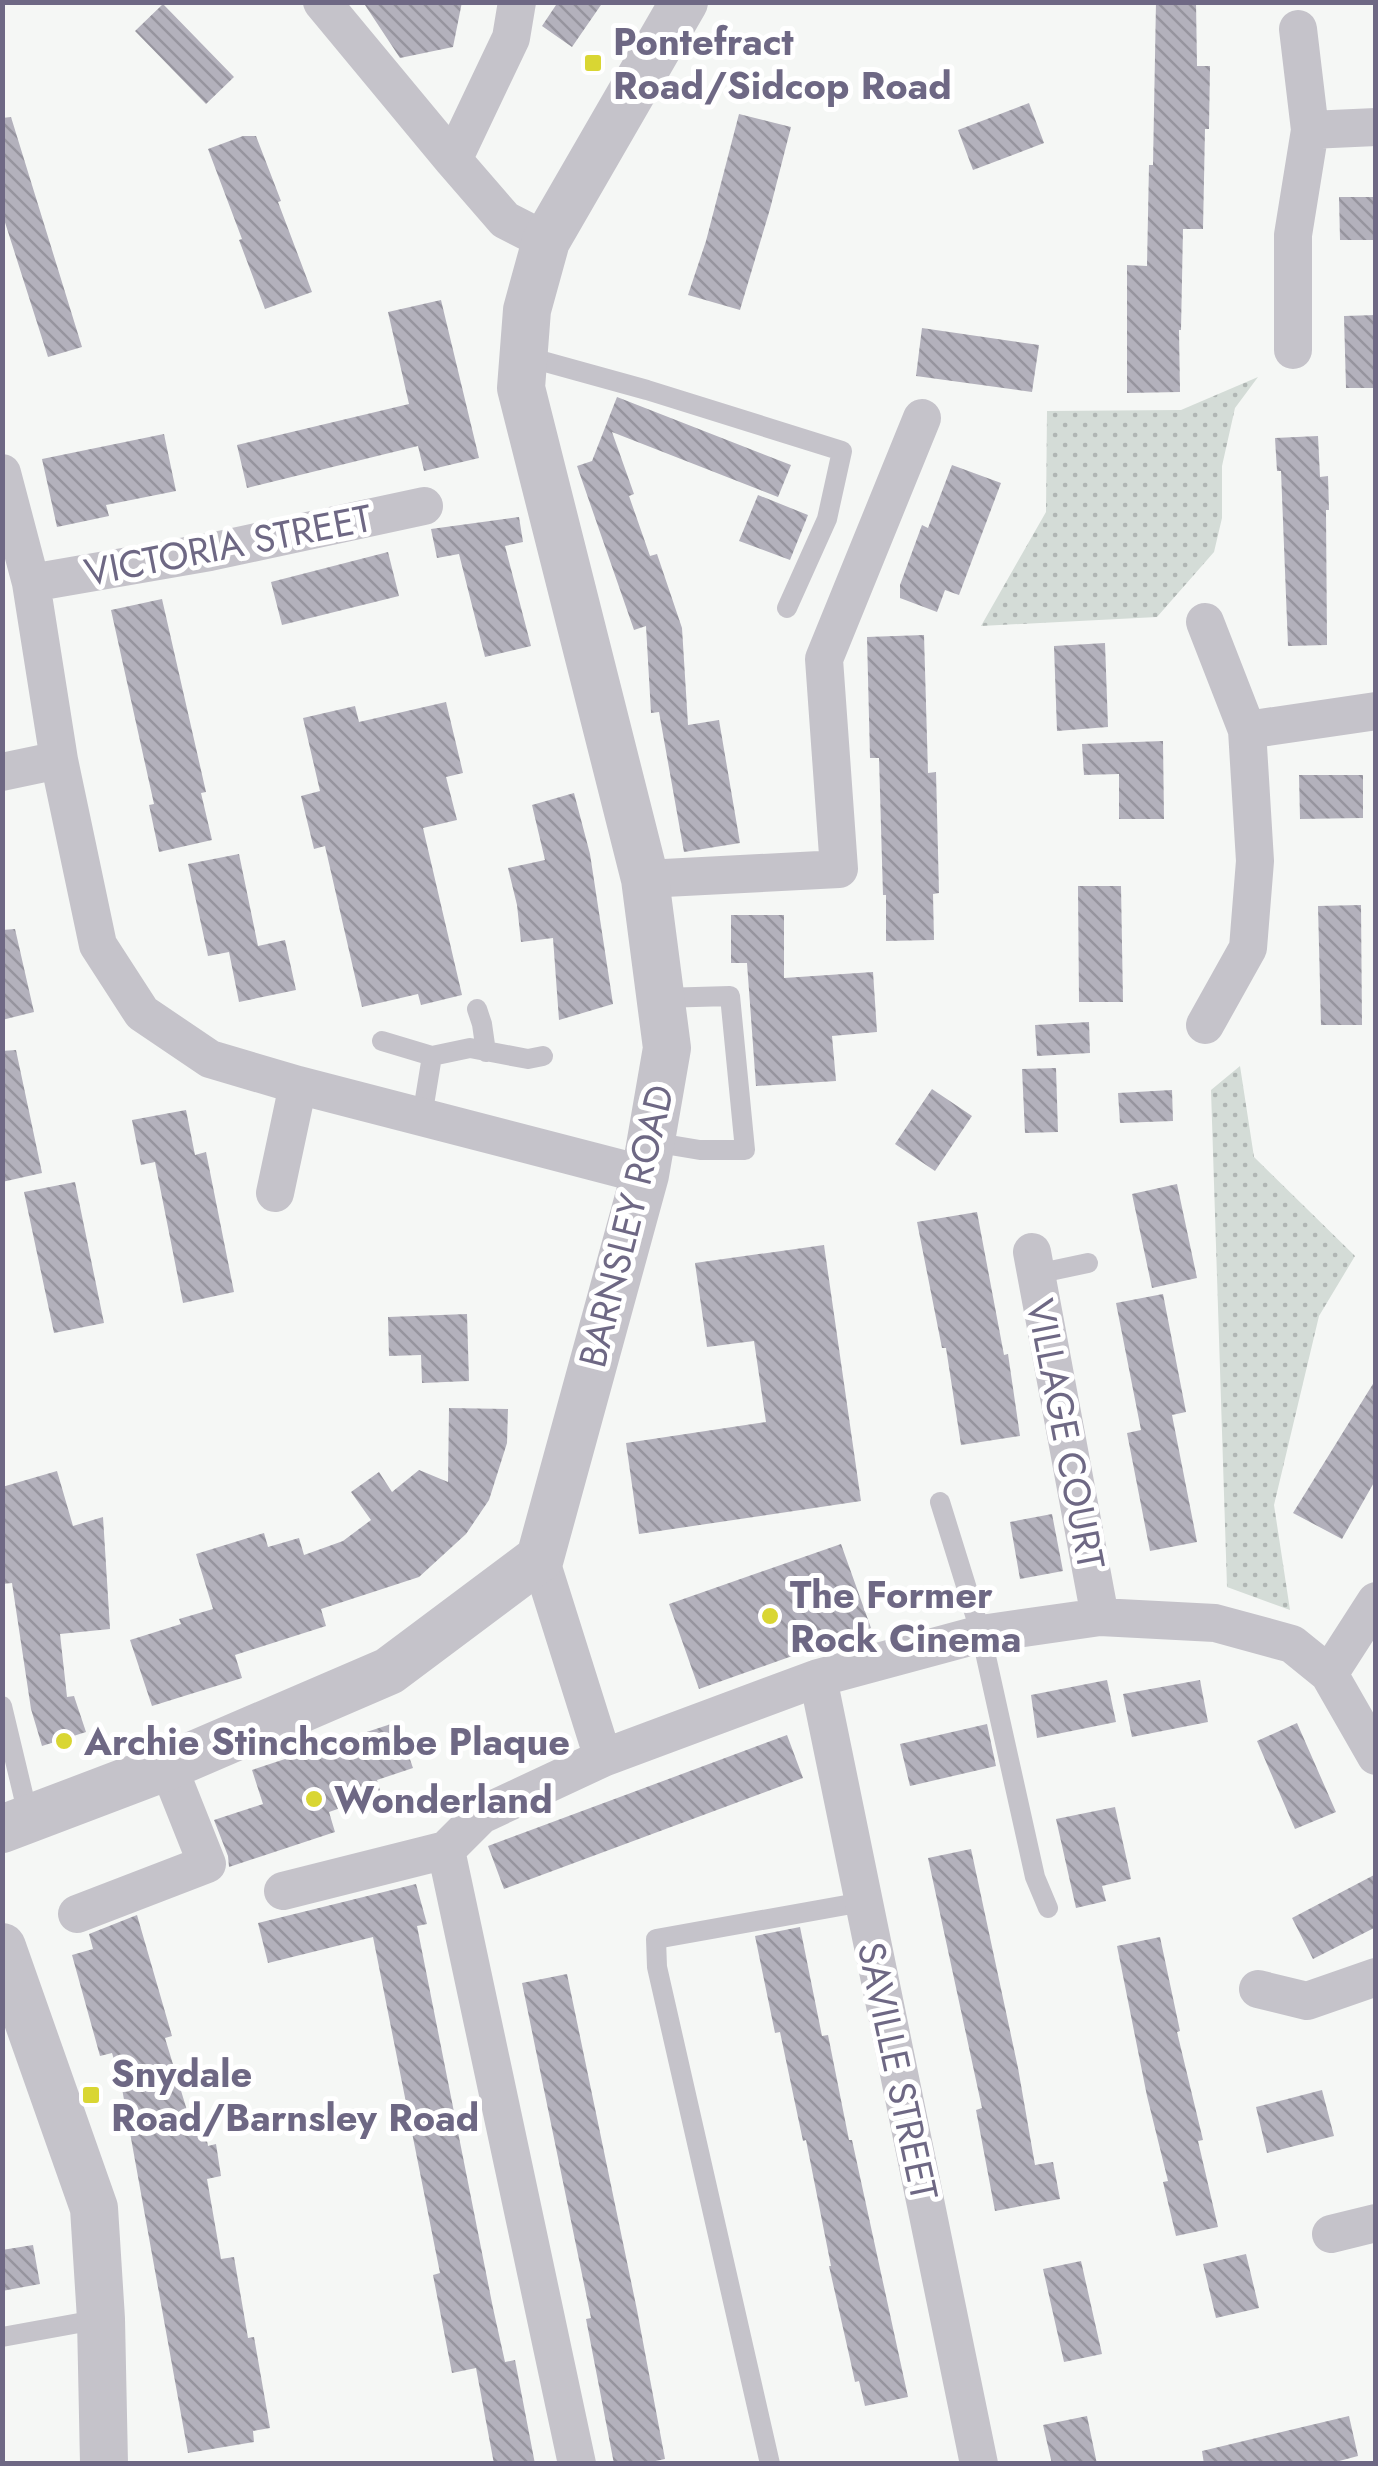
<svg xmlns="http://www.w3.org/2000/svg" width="1378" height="2466" viewBox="0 0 1378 2466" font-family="Jost,sans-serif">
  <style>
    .grass { fill: url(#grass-dots) }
    .building { fill: url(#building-back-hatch) }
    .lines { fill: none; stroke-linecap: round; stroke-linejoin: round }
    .service { stroke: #c5c3ca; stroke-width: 20 }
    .minor { stroke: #c5c3ca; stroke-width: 38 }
    .tertiary { stroke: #c5c3ca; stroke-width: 48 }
    .poi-dot { fill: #d9d633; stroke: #fff; stroke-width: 4 }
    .labels { text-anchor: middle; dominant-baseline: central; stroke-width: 10; stroke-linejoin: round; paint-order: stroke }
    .poi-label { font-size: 38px; font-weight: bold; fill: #6e6884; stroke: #fff; text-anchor: start }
    .street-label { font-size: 38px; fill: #6e6884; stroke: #fff }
  </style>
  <defs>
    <pattern id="grass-dots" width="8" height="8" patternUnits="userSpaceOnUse" patternTransform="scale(2.5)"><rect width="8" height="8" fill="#d4dcd7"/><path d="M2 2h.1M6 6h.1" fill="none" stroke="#b0b6b4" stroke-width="1.8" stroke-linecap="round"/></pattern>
    <pattern id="building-back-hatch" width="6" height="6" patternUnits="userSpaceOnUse" patternTransform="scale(2.5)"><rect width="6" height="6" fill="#b3b1bc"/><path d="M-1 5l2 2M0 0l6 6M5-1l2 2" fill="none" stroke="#96949e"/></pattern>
  </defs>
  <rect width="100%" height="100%" fill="#f5f7f5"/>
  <path class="grass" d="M1258 377 1235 408 1222 466V518L1214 552 1157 617 981 626 1046 512 1047 411 1181 410Z
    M1240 1066 1254 1157 1355 1256 1319 1316 1274 1505 1290 1610 1227 1587 1211 1090Z"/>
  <path class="building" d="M363 2H462L453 47 400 58Z
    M558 2H603L572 47 542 26Z
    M1156 2H1196L1197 66H1210L1209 129H1205L1203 229H1183L1181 330H1179L1180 392 1127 393V265L1147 266 1149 165H1153Z
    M163 4 234 77 206 104 135 31Z
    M1029 103 1044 143 973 170 958 130Z
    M739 114 791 127 770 209 740 310 688 295 706 241Z
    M11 117 82 347 48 357 2 213V118Z
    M243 136H256L281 201 278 202 312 292 265 309 239 240 242 239 208 149Z
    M1339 197H1375L1376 240H1340Z
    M441 300 479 458 424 471 418 446 247 488 237 445 409 404 388 312Z
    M1376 315V388H1346L1344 316Z
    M922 328 1039 345 1032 392 916 376Z
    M617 397 791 465 778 497 612 432 634 494 629 496 650 556 657 554 682 628 688 725 719 720 740 843 684 852 659 712 651 713 646 626 634 630 577 466 592 461Z
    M164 434 176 491 106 505 109 516 57 527 42 459Z
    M1318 436 1320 477 1328 476 1329 510H1326L1327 645 1288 646 1281 471H1277L1275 438Z
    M952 465 1001 483 959 595 945 590 937 612 900 598V585L922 525 928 528Z
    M758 495 808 515 790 560 739 541Z
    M519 517 523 542 505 546 531 646 485 657 459 554 437 558 431 529Z
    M388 552 399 596 282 625 271 582Z
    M162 599 206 792 201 793 212 840 159 852 149 805 154 804 111 610Z
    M924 635 928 773 936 772 939 893 933 894 934 940 886 941V895H883L879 758H870L867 637Z
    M1105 643 1108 727 1057 731 1054 646Z
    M446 702 463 773 446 777 457 820 423 828 462 995 421 1005 418 994 362 1007 325 846 314 849 301 796 320 791 303 718 355 706 359 722Z
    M1163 741 1164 819H1119V774L1084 775 1082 744Z
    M1299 775H1363V818L1300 819Z
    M574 793 590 854 613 1004 559 1020 553 938 521 942 517 905 508 868 545 860 532 805Z
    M239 854 258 946 285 940 296 990 239 1002 229 952 208 956 188 864Z
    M1078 886H1121L1123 1002H1079Z
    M1361 905 1362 1025H1321L1318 906Z
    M731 915H784V978L873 972 877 1032 832 1036 836 1081 756 1086 747 963H731Z
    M15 929 34 1012 2 1020V930Z
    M1089 1022 1090 1053 1037 1056 1035 1025Z
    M16 1050 42 1173 2 1182V1051Z
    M1056 1068 1058 1132 1025 1133 1022 1069Z
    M932 1089 972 1116 935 1171 895 1144Z
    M1172 1090 1173 1121 1120 1123 1118 1093Z
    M186 1110 195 1155 206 1152 234 1292 183 1303 155 1162 141 1165 132 1120Z
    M75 1182 104 1323 54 1333 24 1192Z
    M1177 1184 1197 1278 1152 1288 1132 1194Z
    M977 1212 1004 1355 1008 1354 1020 1436 961 1445 946 1348H942L917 1222Z
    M824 1245 861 1501 639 1534 626 1443 766 1422 754 1341 707 1347 695 1263Z
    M1163 1294 1186 1412 1172 1415 1197 1542 1150 1551 1127 1433 1141 1430 1116 1303Z
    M467 1314 469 1381 422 1383 421 1355 389 1356 388 1317Z
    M1376 1379V1479L1342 1539 1293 1513Z
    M449 1408 508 1409 507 1443 489 1500 466 1534 419 1577 321 1609 326 1626 235 1655 242 1678 152 1706 130 1640 181 1624 179 1619 213 1609 196 1554 264 1533 268 1547 299 1538 304 1555 343 1541 371 1520 351 1492 379 1472 392 1492 419 1470 448 1482Z
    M57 1471 73 1526 103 1517 110 1629 60 1634 67 1697 74 1696 86 1732 42 1746 31 1709 12 1583 2 1584V1487Z
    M1052 1514 1063 1571 1020 1579 1010 1522Z
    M841 1544 871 1628 699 1689 669 1604Z
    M1107 1680 1116 1722 1037 1738 1031 1695Z
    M1200 1680 1208 1722 1132 1737 1123 1694Z
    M397 1722 413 1768 377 1780 381 1794 329 1812 335 1832 229 1867 228 1856 214 1820 263 1804 252 1770Z
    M1297 1723 1336 1812 1295 1829 1257 1741Z
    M987 1724 996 1766 910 1786 900 1744Z
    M787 1735 803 1778 504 1889 488 1846Z
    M1115 1807 1131 1879 1102 1886 1106 1901 1076 1908 1056 1819Z
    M971 1849 1018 2068 1035 2165 1053 2162 1060 2199 995 2211 976 2110 982 2108 928 1858Z
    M1376 1874V1927L1313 1959 1292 1918Z
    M416 1884 427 1924 417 1926 493 2308 505 2362 515 2360 535 2464H494L476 2368 452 2373 433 2275 440 2273 373 1937 268 1963 258 1923Z
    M137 1915 172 2036 165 2038 189 2117 202 2115 208 2146 216 2144 221 2176 207 2179 221 2259 234 2257 248 2338 254 2337 270 2428 253 2431 254 2442 188 2453 121 2083 112 2053 100 2056 72 1955 93 1949 89 1934Z
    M800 1927 822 2036 828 2035 849 2140H852L908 2397 865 2406 859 2381 855 2382 850 2359 829 2266H831L806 2140 803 2141 780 2032 775 2033 755 1936Z
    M1160 1937 1180 2031 1177 2032 1203 2140 1198 2141 1218 2227 1176 2236 1163 2182 1168 2181 1147 2096 1117 1946Z
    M567 1974 637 2310 665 2459 641 2464H614L586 2319 591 2318 522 1983Z
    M1322 2090 1334 2136 1267 2153 1256 2107Z
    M33 2245 40 2284 2 2291V2250Z
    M1246 2254 1259 2308 1216 2318 1203 2264Z
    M1081 2261 1102 2354 1064 2362 1043 2269Z
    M1087 2416 1097 2464H1052L1043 2425Z
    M1349 2416 1358 2456 1328 2464H1204L1202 2451Z"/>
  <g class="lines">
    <path class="service" d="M524 356 647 390 842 451 827 519 787 608
      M477 1009 482 1024 486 1052
      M382 1041 432 1056
      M422 1117 432 1056 470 1048 528 1059 543 1056
      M652 1142 700 1150H745L730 996 661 998
      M1036 1274 1088 1263
      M940 1502 981 1634 1035 1877 1048 1908
      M2 1706 29 1819
      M2 2337 101 2319
      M770 2464 657 1967 656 1939 863 1902"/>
    <path class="minor" d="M322 2 453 160
      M517 2 511 38 453 160 505 220 546 241
      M1298 29 1310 130
      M1293 350V235L1310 130 1376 127
      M2 473 31 583 59 760 98 945 142 1013 210 1059 298 1085 645 1175
      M31 583 210 552 424 506
      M1205 622 1247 730 1255 861 1248 948 1205 1025
      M1247 730 1376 711
      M2 772 59 760
      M645 879 839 869 824 659 922 418
      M275 1193 298 1085
      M1032 1252 1100 1617
      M540 1558 603 1758
      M1329 1674 1376 1601
      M818 1678 979 2464
      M446 1850 481 1815 603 1758 818 1678 981 1634 1100 1617 1215 1623 1292 1644 1329 1674 1376 1756
      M446 1850 577 2464
      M283 1891 446 1850
      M77 1914 207 1864 168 1766
      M1258 1989 1307 2001 1376 1977
      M1331 2234 1376 2223"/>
    <path class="tertiary" d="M2 1829 168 1766 389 1671 540 1558 645 1175 667 1048 645 879 521 388 527 310 546 241 684 2
      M2 1947 94 2208 101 2319 104 2464"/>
  </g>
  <g class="poi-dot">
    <rect x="583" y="53" width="20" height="20" rx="5"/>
    <circle cx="770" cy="1616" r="10"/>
    <circle cx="64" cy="1741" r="10"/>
    <circle cx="314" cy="1799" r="10"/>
    <rect x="81" y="2085" width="20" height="20" rx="5"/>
  </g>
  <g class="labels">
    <g class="poi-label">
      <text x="613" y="41">Pontefract<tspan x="613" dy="44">Road/Sidcop Road</tspan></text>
      <text x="790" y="1594">The Former<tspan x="790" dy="44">Rock Cinema</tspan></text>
      <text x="84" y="1741">Archie Stinchcombe Plaque</text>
      <text x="334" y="1799">Wonderland</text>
      <text x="111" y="2073">Snydale<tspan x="111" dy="44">Road/Barnsley Road</tspan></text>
    </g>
    <g class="street-label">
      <text transform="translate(228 545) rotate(-11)">VICTORIA STREET</text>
      <text transform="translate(626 1226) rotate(-76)">BARNSLEY ROAD</text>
      <text transform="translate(1066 1434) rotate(79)">VILLAGE COURT</text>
      <text transform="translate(898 2071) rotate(78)">SAVILLE STREET</text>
    </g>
  </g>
  <rect width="1378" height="2466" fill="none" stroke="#6e6884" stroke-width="10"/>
</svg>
